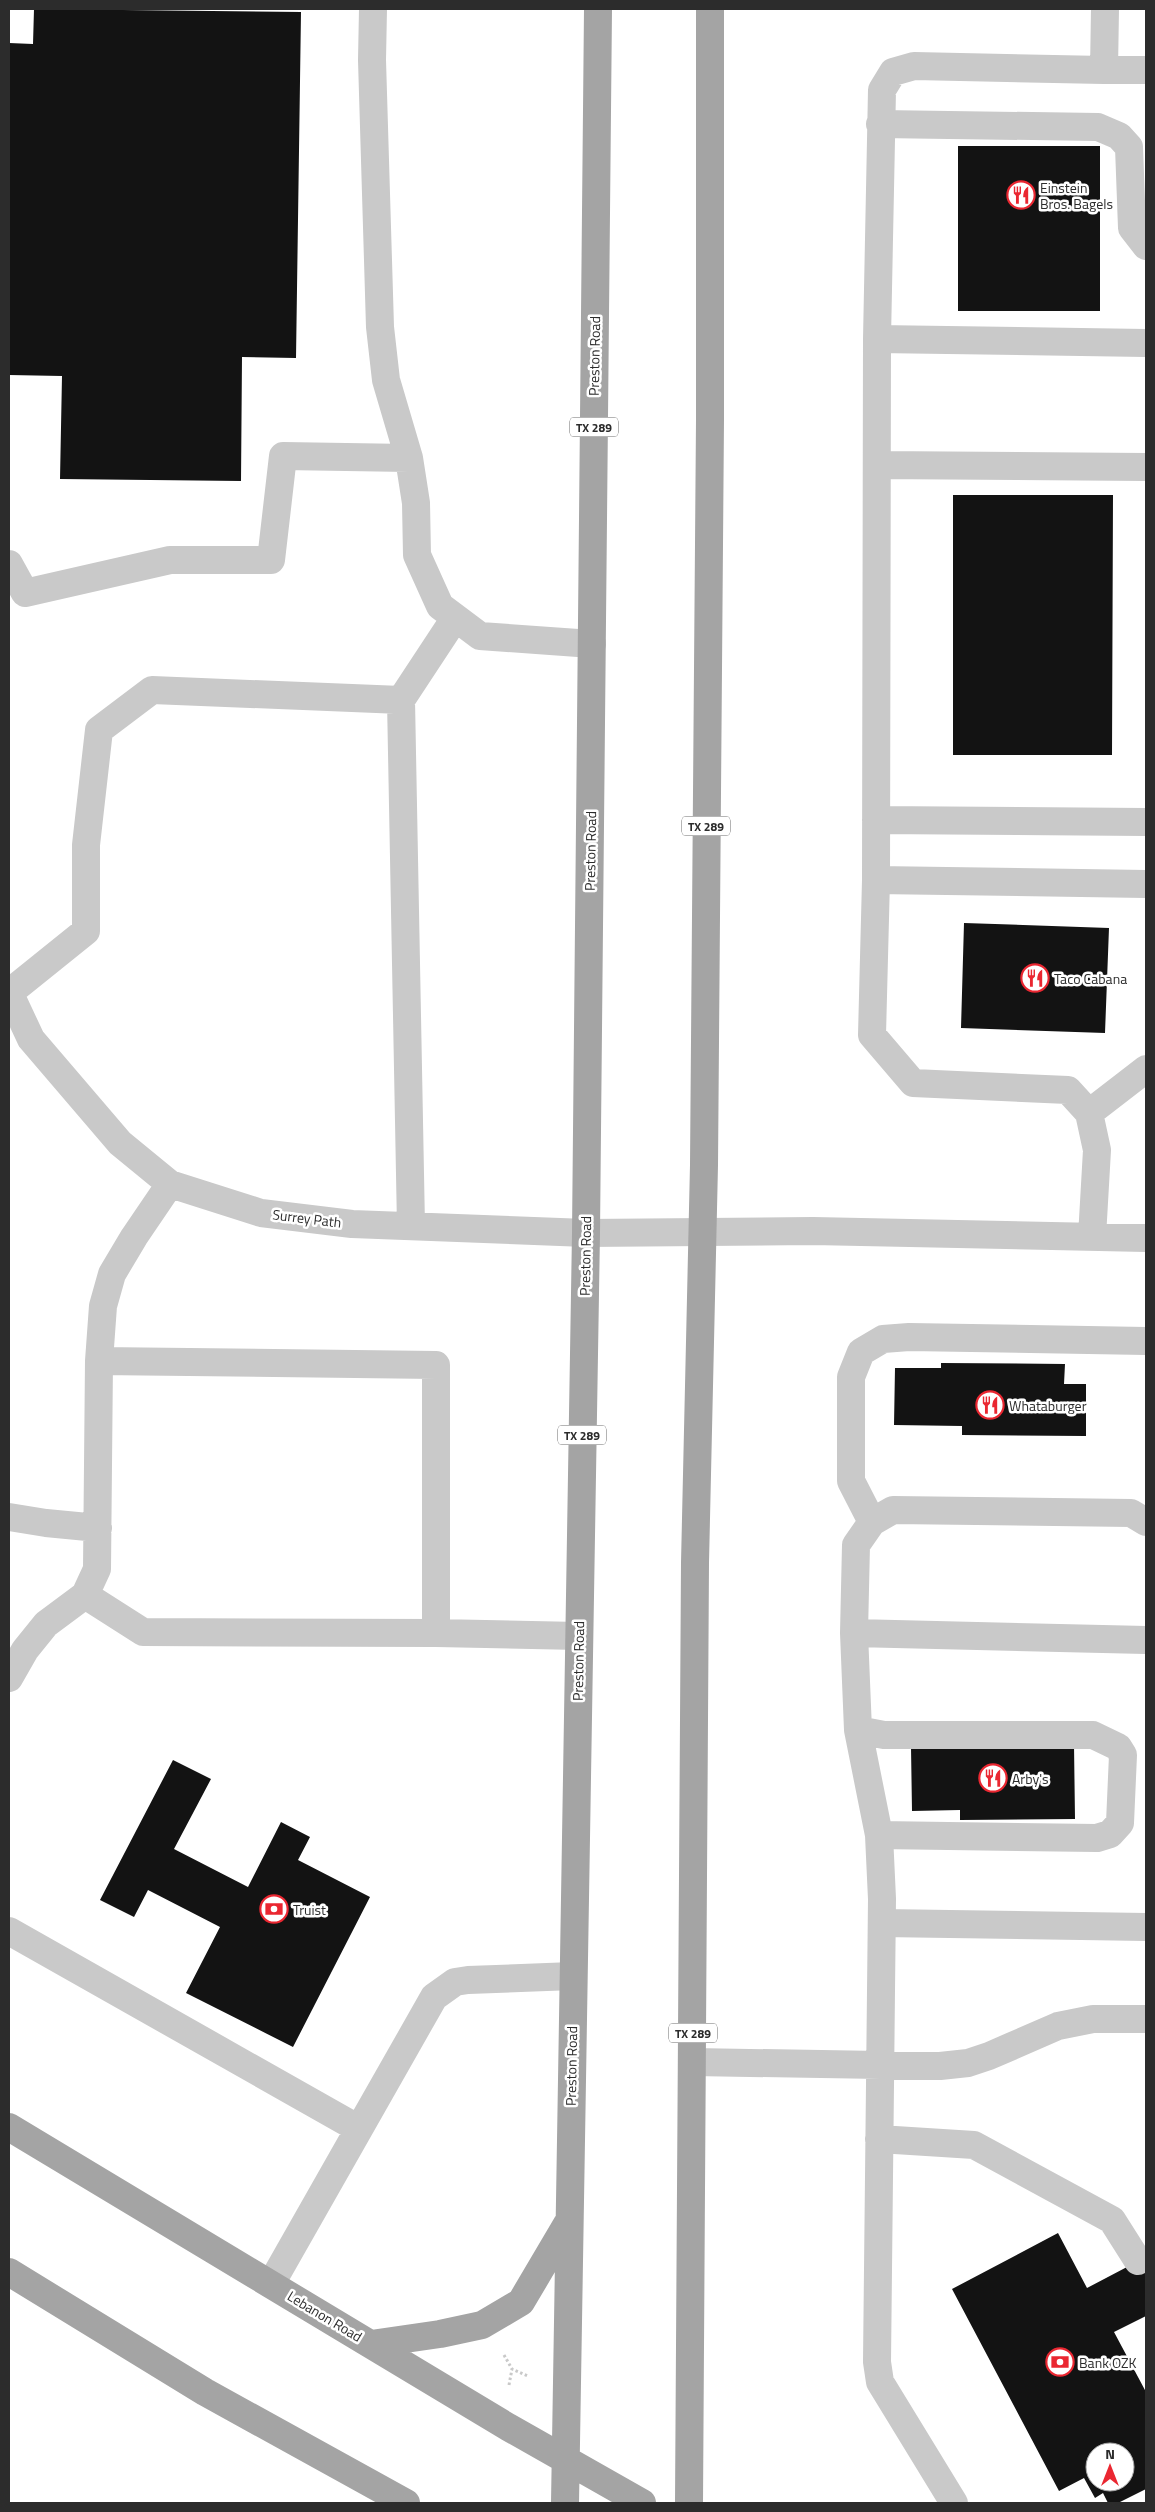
<svg xmlns="http://www.w3.org/2000/svg" width="1155" height="2512" viewBox="0 0 1155 2512" font-family="'Titillium Web',sans-serif">
  <style>
    .building { fill: #131313; fill-rule: evenodd }
    .lines { fill: none; stroke-linecap: round; stroke-linejoin: round }
    .path { stroke: #c9c9c9; stroke-width: 3; stroke-dasharray: 2.5 2.5; stroke-linecap: butt }
    .minor { stroke: #c9c9c9; stroke-width: 28 }
    .major { stroke: #a4a4a4; stroke-width: 28 }
    .labels { text-anchor: middle; dominant-baseline: central; stroke-width: 5; stroke-linejoin: round; paint-order: stroke }
    .shield { fill: #fff; stroke: #6b6b6b; stroke-width: 1 }
    .shield-label { font-size: 12px; font-weight: bold; fill: #2c2c2c }
    .poi-label { font-size: 14px; fill: #2c2c2c; stroke: #fff; text-anchor: start }
    .street-label { font-size: 14px; fill: #2c2c2c; stroke: #fff }
  </style>
  <rect width="100%" height="100%" fill="#fff"/>
  <path class="building" d="M34 9 301 12 296 358 242 357 241 481 60 479 62 376 9 375V43L33 44Z
    M958 146H1100V311H958Z
    M953 495H1113L1112 755H953Z
    M964 923 1109 928 1105 1033 961 1028Z
    M941 1363 1065 1364 1064 1384H1086V1436L962 1435V1426L894 1425 895 1368H941Z
    M1074 1744 1075 1819 960 1820V1810L912 1811 911 1747Z
    M173 1760 211 1779 174 1849 248 1887 281 1822 310 1837 298 1860 370 1897 293 2047 186 1993 220 1927 148 1890 134 1917 100 1900Z
    M1058 2233 1087 2288 1146 2257V2316L1114 2332 1146 2392V2489L1118 2503H1108L1103 2493 1095 2498 1084 2478 1059 2491 952 2289ZM1095 2452H1125V2482H1095Z"/>
  <g class="lines">
    <path class="path" d="M504 2355 512 2369 528 2376
      M509 2385 512 2369"/>
    <path class="minor" d="M373 9 372 60 380 327 386 380 409 458 416 503 417 555 440 606 480 636 592 644
      M1104 70H1146
      M880 124 1098 127 1119 136 1129 147 1132 228 1146 246
      M877 339 1146 343
      M877 465 1146 467
      M9 564 25 593 170 560H271L283 456 409 458
      M401 700 411 1226
      M876 820 1146 822
      M876 880 1146 884
      M9 992 31 1039 120 1143 170 1184 261 1213 352 1224 586 1233 813 1231 1146 1238
      M9 993 86 931V845L99 730 152 690 401 700 455 618
      M1089 1113 1146 1069
      M1092 1237 1097 1150 1089 1113 1068 1090 913 1083 872 1035 876 880 877 339 882 90 893 72 914 66 1104 70 1105 9
      M9 1517 46 1523 98 1528
      M872 1522 851 1481V1377L861 1352 883 1339 909 1337 1146 1341
      M85 1595 143 1632 436 1633V1365L99 1361
      M436 1633 579 1636
      M854 1633 1146 1640
      M9 1678 25 1650 46 1624 85 1595 97 1569 99 1361 103 1306 112 1274 134 1237 170 1184
      M858 1730 884 1735H1093L1118 1747 1123 1755 1120 1823 1110 1834 1097 1838 879 1835
      M882 1923 1146 1927
      M9 1931 359 2129 434 1997 455 1982 468 1980 573 1976
      M693 2062 940 2066 968 2063 989 2056 1058 2026 1093 2019H1146
      M879 2139 974 2145 1112 2220 1138 2261
      M271 2284 359 2129
      M954 2503 880 2382 877 2362 882 1899 879 1835 858 1730 854 1633 856 1545 872 1522 893 1510 1131 1513 1146 1522"/>
    <path class="major" d="M9 2127 508 2427 642 2503
      M9 2272 205 2392 406 2503
      M371 2344 440 2334 482 2325 521 2302 567 2224
      M565 2503 586 1233 598 9
      M689 2503 695 1563 704 1165 710 420V9"/>
  </g>
  <defs>
    <g id="restaurant-ring" transform="scale(1.4375)"><circle r="9.5" fill="#fff" stroke="#ea2731" stroke-width="1.5"/><path d="M-5-6h1v4h1v-4h1v4h1v-4h1v5L-1.5 .5V6h-2V.5L-5-1ZM5-6V6H3V1.5H1.5Q1.5-4 5-6Z" fill="#ea2731"/></g>
    <g id="bank-ring" transform="scale(1.4375)"><circle r="9.5" fill="#fff" stroke="#ea2731" stroke-width="1.5"/><path d="M-6-4H6V4H-6ZM0-2.3a2.3 2.3 0 1 0 0 4.6a2.3 2.3 0 1 0 0-4.6Z" fill="#ea2731"/></g>
  </defs>
  <g fill-rule="evenodd">
    <use href="#restaurant-ring" x="1021" y="195"/>
    <use href="#restaurant-ring" x="1035" y="978"/>
    <use href="#restaurant-ring" x="990" y="1405"/>
    <use href="#restaurant-ring" x="993" y="1778"/>
    <use href="#bank-ring" x="274" y="1909"/>
    <use href="#bank-ring" x="1060" y="2362"/>
  </g>
  <g class="labels">
    <g class="shield">
      <rect x="570" y="417.5" width="48" height="19" rx="4"/>
      <rect x="682" y="816.5" width="48" height="19" rx="4"/>
      <rect x="558" y="1425.5" width="48" height="19" rx="4"/>
      <rect x="669" y="2023.5" width="48" height="19" rx="4"/>
    </g>
    <g class="shield-label">
      <text x="594" y="427">TX 289</text>
      <text x="706" y="826">TX 289</text>
      <text x="582" y="1435">TX 289</text>
      <text x="693" y="2033">TX 289</text>
    </g>
    <g class="poi-label">
      <text x="1040" y="187">Einstein<tspan x="1040" dy="16">Bros. Bagels</tspan></text>
      <text x="1054" y="978">Taco Cabana</text>
      <text x="1009" y="1405">Whataburger</text>
      <text x="1012" y="1778">Arby's</text>
      <text x="293" y="1909">Truist</text>
      <text x="1079" y="2362">Bank OZK</text>
    </g>
    <g class="street-label">
      <text transform="translate(594 356) rotate(-89)">Preston Road</text>
      <text transform="translate(590 851) rotate(-89)">Preston Road</text>
      <text transform="translate(307 1218) rotate(7)">Surrey Path</text>
      <text transform="translate(585 1256) rotate(-89)">Preston Road</text>
      <text transform="translate(578 1661) rotate(-89)">Preston Road</text>
      <text transform="translate(571 2066) rotate(-89)">Preston Road</text>
      <text transform="translate(325 2316) rotate(31)">Lebanon Road</text>
    </g>
  </g>
  <rect width="1155" height="2512" fill="none" stroke="#2c2c2c" stroke-width="20"/>
  <g transform="translate(1110 2467)"><circle r="24" fill="#ffffff" stroke="#ababab"/>
  <path d="M0-4L9 19L0 12L-9 19Z" fill="#ea2731"/>
  <text y="-8" font-size="14" font-weight="bold" text-anchor="middle" fill="#2c2c2c">N</text>
  </g>
</svg>
